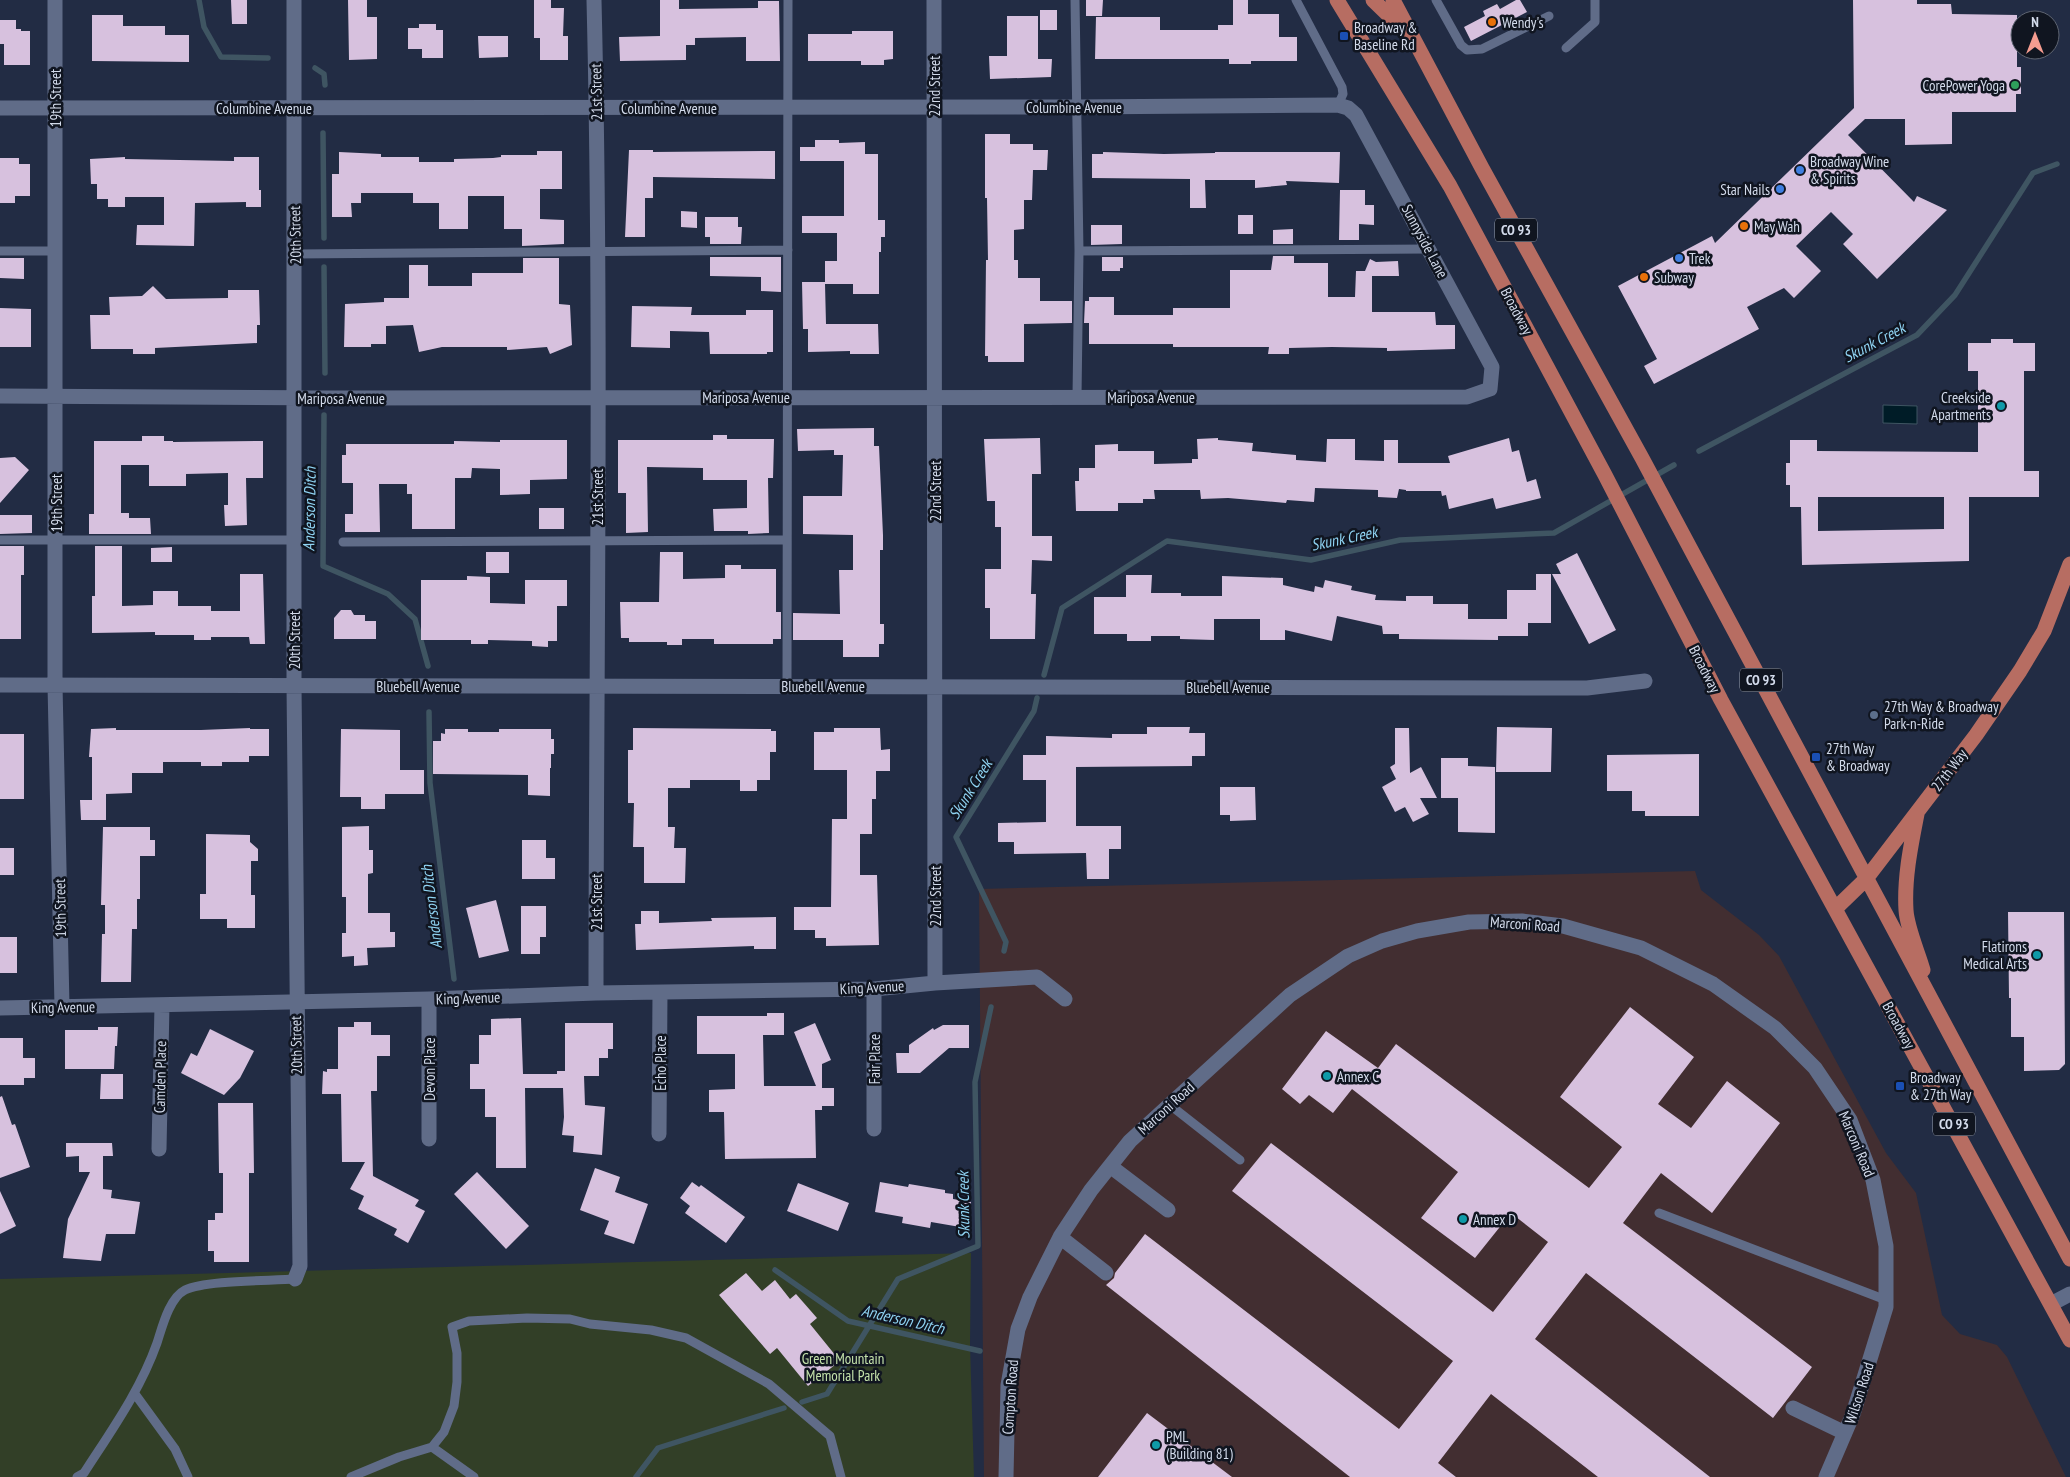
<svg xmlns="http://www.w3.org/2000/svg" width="2070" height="1477" viewBox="0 0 2070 1477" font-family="'PT Sans Narrow',sans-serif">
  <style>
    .industrial { fill: #422e31 }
    .green { fill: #323f27 }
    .water { fill: #001c27; stroke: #3f5562 }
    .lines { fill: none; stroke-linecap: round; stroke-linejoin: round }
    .stream { stroke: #3f5562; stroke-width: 5.5 }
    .building { fill: #d7c1de; fill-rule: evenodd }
    .lane { stroke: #606c88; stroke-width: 9 }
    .street { stroke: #606c88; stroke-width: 15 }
    .primary { stroke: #b76d62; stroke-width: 15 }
    .food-dot { fill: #e8710a; stroke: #101520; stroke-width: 2 }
    .transit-dot { fill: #1a4fb4; stroke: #101520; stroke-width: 2 }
    .leisure-dot { fill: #2e9e5b; stroke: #101520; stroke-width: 2 }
    .shop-dot { fill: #3f7fe0; stroke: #101520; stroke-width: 2 }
    .culture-dot { fill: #0f9aa8; stroke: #101520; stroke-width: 2 }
    .service-dot { fill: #5c6f8a; stroke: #101520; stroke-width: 2 }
    .labels { text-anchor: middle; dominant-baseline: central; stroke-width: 5; stroke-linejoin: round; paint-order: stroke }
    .shield { fill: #101520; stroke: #98a0ae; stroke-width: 1 }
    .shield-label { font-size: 14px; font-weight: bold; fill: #d3dbeb }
    .poi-label { font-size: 15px; fill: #d3dbeb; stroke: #101520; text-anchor: start }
    .street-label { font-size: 15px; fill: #d3dbeb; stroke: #101520 }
    .park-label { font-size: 15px; fill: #c3e1aa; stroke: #101520 }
    .water-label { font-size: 16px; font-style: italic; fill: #8fd3f2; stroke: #101520 }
  </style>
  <rect width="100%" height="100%" fill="#222c44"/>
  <path class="industrial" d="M1695 871 1701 890 1759 935 1779 956 1886 1153 1916 1193 1942 1315 1960 1334 1997 1345 2007 1357 2066 1477H984L979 889Z"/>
  <path class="green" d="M971 1253 970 1345 974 1477H0V1279Z"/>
  <path class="water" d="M1883 405 1917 406V424L1883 423Z"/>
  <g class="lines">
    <path class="stream" d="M199 0 204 27 221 57 268 58
      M315 68 324 74 325 85
      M323 133 324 238
      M324 267 325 373
      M324 415 323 566 388 594 415 619 428 666
      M1699 451 1917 335 1955 295 2033 173 2057 164
      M1044 675 1062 608 1167 541 1311 560 1400 540 1554 533 1674 465
      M429 712 430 783 454 979
      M1004 951 1006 942 956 837 1034 711 1037 698
      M775 1270 848 1321 980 1351
      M802 1402 827 1394 898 1279 978 1246 975 1082 991 1007
      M636 1477 658 1448 784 1408"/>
  </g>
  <path class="building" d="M231 0H247V24H232Z
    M348 0H367V17H377V59L349 60Z
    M534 0H551V8H564L563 36H568V60H540V38H534Z
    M660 0H679V9L758 8V1H779L780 61H746V37L695 38V45H686V60L620 61 619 37 660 36Z
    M1086 0H1103L1102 16H1086Z
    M1233 0H1248V14H1279V37H1297V61H1251V64H1229V59H1095L1096 17H1160V30H1218V25H1233Z
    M1516 0H1520L1527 12 1471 41 1464 27 1485 16 1483 11 1497 4 1500 9Z
    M1853 0H1917V4H1951L1952 14 2017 15V67H2021V94H2016V112H1952V144L1905 145V119H1865L1848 135 1914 202 1917 196 1947 210 1877 279 1843 244 1853 234 1831 212 1796 246 1821 271 1794 298 1784 288 1747 307 1759 329 1654 384 1644 366 1657 359 1618 286 1712 236 1715 243 1854 108Z
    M1040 10H1057V30H1040Z
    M92 15H123V26H165V35H189V62L92 61Z
    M1007 16H1038V59H1052L1051 77 990 79 989 56H1007Z
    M0 20H16V29H21V31H30V65H4V44H0Z
    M419 24H436V30H443V58H422V49H408V28H419Z
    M852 31H893V59L884 60V65H861V61H808V34H852Z
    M478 36H508V57L479 58Z
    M985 134H1010V144H1033V150H1048L1047 170H1033L1032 200H1024V229L1014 230V260H1018V278H1040V301H1072V323L1024 324V362H988V356H985L986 260H988L987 198H985Z
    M815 140H839V143L865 142V154H878V220H885V237H881V252H879V294H853V284H825L826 324H878L879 354H850V351L808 352V329H803L802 282H825V261H837V233H802V216H844V161H800V147H815Z
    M629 150H653V152L775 151V179L653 177V198H645V237H625Z
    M537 151H562V189H540V219L564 220V244L522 246V229H504V196H468V229H439V203H413V193H361V203H351L352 217H332V174H339V152L381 154V157H419V162H454V159L493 158 501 157V155H537Z
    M1103 152 1164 154 1215 153V152H1340L1339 183 1286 181 1287 185 1255 188V180H1205L1206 208H1190V179L1092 178V154H1103Z
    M125 157V159L234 161V157H259V190H261V207H246V202L195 203 194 246 136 245 137 225H164V197H125V207H108V199H97V184H91L90 159Z
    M0 158H19V164H30V196H15V203H0Z
    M1340 190H1365V205H1374V225L1359 224V240H1339Z
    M681 211 697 212V228L681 227Z
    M1238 215H1253V234H1238Z
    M705 217H738V227H742L741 244H710V237H705Z
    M1091 225H1122V244L1091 245Z
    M1293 229V244H1273V230Z
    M1273 256H1294V263H1328V297H1355L1356 271H1365L1370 259 1376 262 1398 261 1399 276H1372V312H1435L1436 325H1455V349L1387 351V348L1332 347 1289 348V354H1268L1269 347H1173V344H1089V323H1084L1085 301H1089V297H1114V315H1173V308H1230V270H1271Z
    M710 257H781V292L761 291V277L710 276Z
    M1102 257H1123V268H1120V271H1102Z
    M0 258H24V279L0 278Z
    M523 258H559V304L570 305 572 345 550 354 547 347 507 350V347H442L419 352 413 325 386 326V344H371V347H344L345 304 384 302V298H409V265H428V286H472V273H523Z
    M153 286 166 299 228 298V290H259L260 325H257V343L155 348V354H133V349H91L90 315H110L109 297 142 296Z
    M632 306 692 307 691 315H746V310H773V352H767V354H710L709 332 670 331V348L631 347Z
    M0 308 31 309V347H0Z
    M1991 339H2013V343H2035V371H2024V471H2039V497H1969V561L1802 565 1801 507H1790V485H1786V463H1790V440H1817V451L1978 452V371H1968V343H1991ZM1818 497H1944V529L1818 531Z
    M874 428V446H879L883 535V550H880V624H884V644H879V657H843V640H793V613L840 614 839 570H853V535L803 534V496H842L843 455H834V450L798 451 797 429Z
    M713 435H727V439H774L773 478H768L769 533 748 534V531H714L713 509 747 508V480H703V468L647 467 648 532 626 533V493H618V440H713Z
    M142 436H164V441H173V442L263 441V478H246L247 525 225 526 224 505H228V473L186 474V486H149V465H121V513H129V518H150L151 534H89V514H94V441H142Z
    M1040 438 1041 474H1032V536H1052V561L1032 560 1031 594H1036L1035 639H990V608H985V569H1001V527H995V501H987L984 439Z
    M1218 438V440L1253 443 1252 451 1296 455V460L1326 462 1327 439H1355V460L1384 461V440H1398V463H1450L1448 456 1509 438 1512 452 1519 450 1527 482 1536 479 1541 498 1496 509 1493 498 1449 509 1446 495 1442 496 1441 491H1406V490L1399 489 1397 498 1378 497V490L1315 488 1314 502 1287 500 1286 503 1228 498 1201 499 1200 490H1154L1155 499H1143V503H1118V511H1076L1075 481H1079V468H1095V445L1118 444V451H1154V464L1192 463V459H1198L1197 439Z
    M500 440H567V479L530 480V494L500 495V469L472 468 471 478H455V529H412V494H407V484H379L380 532H345V514H353V483H342V455H346V444H454V441L500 442Z
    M15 457 29 470 0 503V458Z
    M539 508H564V529H539Z
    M0 515H32V533L0 534Z
    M0 546H24V575H21V639H0Z
    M95 546H122V606L153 605V591H178V606H211V611H240V574H263L265 644H250L249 637H211V640H194V635H155V632L92 633V596H95Z
    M172 547V562H151V548Z
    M486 552H509V573H486Z
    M660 552H683V579L725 578V565H741V569H776V612H781V639H773V644H714V639H682V645H667V642H629V638H621L620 602H659Z
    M1577 553 1616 630 1589 644 1552 574H1561L1556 564Z
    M1536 574H1551V623H1528V636H1498V640L1399 639V634H1383L1382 626 1337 616 1332 641 1285 630V640H1260V619H1214V640L1180 639V636H1151V641H1127V634H1094V597H1126V575H1152L1151 593H1181V596H1222V576L1283 578V585L1314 592 1315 586 1323 588 1325 580 1352 586 1351 590 1376 595 1375 600 1406 601V596H1433V604H1468V619H1507V590H1536Z
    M467 576 490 577V603L525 604V580H567V606H557V641H548V647L532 646V641L488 640V644H471V640H421V580H467Z
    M341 610H351L354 615H365V621H376V639H334V618Z
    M1147 727H1190L1189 733H1205V756H1192V766L1076 767V826H1121V849H1109V879H1087L1086 853 1014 854V842H998V823L1046 822V780H1023V755H1046V736L1112 738V734H1147Z
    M1497 727 1552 728 1551 772H1496Z
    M116 728V730H201L250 728V729H269V756H249V762H222V766H201V762H163V773H132V793L106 794V820H81L80 800H92V757H89L91 729Z
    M633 728 771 729V731H776V752H770V780H757V791H740V780H690V788H668V827H675L674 848H686L685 883H644V847H633L634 803H628V750H633Z
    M834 728H880L881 750 890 749V771H876V799H872V834H860V875H877L879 945 826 946V938H815V930H794V907H831L832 819H847V770H814V732H834Z
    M1395 728H1409L1410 773 1421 767 1437 798H1420L1429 814 1413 822 1405 807 1395 812 1382 787 1396 779 1390 767 1395 764Z
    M341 729 400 730V770H424V794H385V809H361V797H340Z
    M445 729H468V732H499V729H551V739H554V754H551V768H550V796L528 795V775L433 774V741H441V733L445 734Z
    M0 734H24V799H0Z
    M1699 754V816H1645V811H1632V791H1607V755Z
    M1441 758H1468V766L1495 767V833L1458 832V798H1441Z
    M1220 787H1255L1256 820 1230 821V815H1220Z
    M369 826V850H373V873L368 874V913H390V932H395V947L367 948 368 965 354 966V956L342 957V933H346V897H342V827Z
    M103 827H150V840H155V856H140V899H137V929H132L131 982H101L102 934H105V905H101Z
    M206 834 250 835V842L258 849V861H251V895H255V928H227V919H200V894H206Z
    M522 840H546V858H555V879H522Z
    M0 848H14V875H0Z
    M496 900 509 951 479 958 466 908Z
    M521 906H546V937H540V954H521Z
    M641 911H659V923L712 921 711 918 776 917V949H754V946L636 950 635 924H641Z
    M2008 912H2064L2065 1064 2059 1070 2024 1071V1037H2011V998H2009Z
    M0 937H17V973H0Z
    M1630 1007 1694 1057 1658 1104 1691 1128 1727 1081 1780 1123 1712 1213 1661 1173 1623 1223 1812 1367 1773 1418 1586 1273 1535 1339 1710 1477H1598L1491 1394 1438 1463 1456 1477H1350L1106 1285 1114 1278 1115 1273 1145 1234 1399 1429 1453 1361 1232 1191 1271 1143 1493 1312 1548 1242 1511 1213 1475 1258 1421 1218 1458 1172 1352 1089 1333 1113 1309 1095 1300 1104 1282 1089 1326 1031 1378 1068 1396 1044 1589 1188 1622 1147 1560 1097Z
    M767 1013H784V1035H763L764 1086H816L794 1032 815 1023 831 1060 822 1064V1088H834V1106H822V1110H815L816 1158 725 1159 724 1112H709V1090L735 1089V1054H697V1016H767Z
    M521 1018 523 1074H557V1071H565V1023H613V1049H608V1058H599V1076H584L585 1105 605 1107 602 1155 573 1152 574 1136 562 1135 564 1117 563 1088H525L526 1168H496V1117H485V1089H470V1064H479V1035H491V1019Z
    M354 1022H371V1035H390V1056H377V1091H371L373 1176 419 1200 415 1206 425 1211 408 1243 394 1235 397 1229 358 1209 364 1196 350 1189 365 1162H342L341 1094H322L323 1071 327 1072V1069H338V1027H354Z
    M943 1025H969V1048H949L920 1073H897L896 1053H909V1045L933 1028 934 1030Z
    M98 1027H118L117 1046H115L114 1069H65V1030H98Z
    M210 1029 254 1051 240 1078 224 1095 181 1073 191 1053 197 1056Z
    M0 1038H23V1058H35V1078H24V1085H0Z
    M101 1074H123V1099H100Z
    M2 1096 12 1125 15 1124 30 1167 0 1178V1097Z
    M218 1103H253L254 1173H249V1262H214V1251H208V1220H215V1213H223V1173H219Z
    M66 1143H112L113 1156H103V1189L112 1190 111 1198 140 1202 135 1234H106L101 1261 63 1258 68 1219 90 1172H79V1156L66 1157Z
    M595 1168 620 1177 615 1192 648 1204 634 1244 604 1234 609 1221 580 1210Z
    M477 1172 529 1226 506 1249 454 1194Z
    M692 1182 699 1187 701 1185 745 1217 726 1243 685 1213 690 1206 680 1198Z
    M880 1182 908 1187 909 1184 945 1190V1193L953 1194V1199L971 1202 966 1228 931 1222 930 1228 902 1223 903 1217 875 1212Z
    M798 1183 849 1203 838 1231 787 1211Z
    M0 1191 16 1226 0 1234Z
    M746 1273 762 1291 775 1280 790 1299 796 1294 817 1318 810 1324 840 1361 808 1386 777 1348 770 1354 719 1295Z
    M1147 1413 1232 1477H1098Z"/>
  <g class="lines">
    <path class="lane" d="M1075 0 1079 251 1077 397
      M1296 0 1342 87 1343 94 1338 105
      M1436 0 1461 45 1467 50 1482 49 1549 16
      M1566 48 1595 22V0
      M0 251H56
      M1079 251 1429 249
      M295 254 788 250
      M0 540H295
      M343 542 786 540
      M787 686 788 0
      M1170 1105 1240 1160
      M1659 1213 1886 1300
      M135 1394 175 1449 188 1477
      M432 1447 474 1477
      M77 1477 84 1473C111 1431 140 1391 157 1343 162 1328 169 1298 185 1290 205 1280 269 1281 295 1279
      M351 1477 399 1457 432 1447 444 1432 454 1406 457 1382V1353L452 1327 469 1321 527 1318 570 1319 590 1324 651 1330 686 1338 769 1384 830 1436 841 1477"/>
    <path class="street" d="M55 0V685L62 1006
      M294 0V685L300 1266 295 1279
      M594 0C602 331 596 662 596 993
      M934 0 935 983
      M0 108 1076 107 1338 105 1348 108 1356 115 1492 367 1490 389 1467 397 344 398 0 396
      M0 685 1587 688 1645 681
      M874 989V1129
      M429 999V1139
      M0 1008 429 999 596 993 874 989 935 983 1037 977 1065 999
      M659 1134 660 993
      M159 1149 162 1005
      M1110 1166 1168 1210
      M1060 1237 1106 1273
      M2051 1304 2070 1294
      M1793 1408 1845 1433
      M1006 1477 1008 1385 1018 1329 1030 1297 1060 1237 1091 1190 1130 1141 1290 995 1348 956 1382 941 1417 931 1469 922 1522 921 1563 926 1641 948 1713 984 1775 1028 1815 1068 1850 1120 1873 1180 1886 1246V1307L1853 1414 1826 1477"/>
    <path class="primary" d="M1337 0 1450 186 1605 475 1721 700 2070 1340
      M1373 0 1406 32
      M1393 0 1482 168 1642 458 2070 1259
      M1917 814C1911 845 1904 878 1906 910 1907 928 1918 952 1923 970
      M1835 909 1866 879 1976 735 2020 671 2044 631 2070 564"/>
  </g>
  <g class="food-dot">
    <circle cx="1492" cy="22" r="5"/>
    <circle cx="1744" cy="226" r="5"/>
    <circle cx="1644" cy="277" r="5"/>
  </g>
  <g class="transit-dot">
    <rect x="1339" y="31" width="10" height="10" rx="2.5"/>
    <rect x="1811" y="752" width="10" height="10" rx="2.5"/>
    <rect x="1895" y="1081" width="10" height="10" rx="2.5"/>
  </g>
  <circle class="leisure-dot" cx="2015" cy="85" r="5"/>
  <g class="shop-dot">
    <circle cx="1800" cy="170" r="5"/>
    <circle cx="1780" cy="189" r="5"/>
    <circle cx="1679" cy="258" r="5"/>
  </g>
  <g class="culture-dot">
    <circle cx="2001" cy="406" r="5"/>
    <circle cx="2037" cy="955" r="5"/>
    <circle cx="1327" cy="1076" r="5"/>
    <circle cx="1463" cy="1219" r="5"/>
    <circle cx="1156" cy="1445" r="5"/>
  </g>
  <circle class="service-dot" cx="1874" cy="715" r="5"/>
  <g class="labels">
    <g class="shield">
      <rect x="1495" y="218.5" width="42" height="23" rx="4"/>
      <rect x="1740" y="668.5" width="42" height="23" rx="4"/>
      <rect x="1933" y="1112.5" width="42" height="23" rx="4"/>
    </g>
    <g class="shield-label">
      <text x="1516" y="230">CO 93</text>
      <text x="1761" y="680">CO 93</text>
      <text x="1954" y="1124">CO 93</text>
    </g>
    <g class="poi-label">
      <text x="1502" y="22">Wendy's</text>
      <text x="1354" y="27">Broadway &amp;<tspan x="1354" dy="17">Baseline Rd</tspan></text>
      <text x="2005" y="85" text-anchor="end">CorePower Yoga</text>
      <text x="1810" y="161">Broadway Wine<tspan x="1810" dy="17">&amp; Spirits</tspan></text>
      <text x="1770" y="189" text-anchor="end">Star Nails</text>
      <text x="1754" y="226">May Wah</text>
      <text x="1689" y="258">Trek</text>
      <text x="1654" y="277">Subway</text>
      <text x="1991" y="397" text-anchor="end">Creekside<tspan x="1991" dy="17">Apartments</tspan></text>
      <text x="1884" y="706">27th Way &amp; Broadway<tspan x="1884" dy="17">Park-n-Ride</tspan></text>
      <text x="1826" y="748">27th Way<tspan x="1826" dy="17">&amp; Broadway</tspan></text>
      <text x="2027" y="946" text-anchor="end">Flatirons<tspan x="2027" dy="17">Medical Arts</tspan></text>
      <text x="1337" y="1076">Annex C</text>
      <text x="1910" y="1077">Broadway<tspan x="1910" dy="17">&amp; 27th Way</tspan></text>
      <text x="1473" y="1219">Annex D</text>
      <text x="1166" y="1436">PML<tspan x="1166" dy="17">(Building 81)</tspan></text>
    </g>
    <g class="street-label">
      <text transform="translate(934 86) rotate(-90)">22nd Street</text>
      <text transform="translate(596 92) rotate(-91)">21st Street</text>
      <text transform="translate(55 98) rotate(-90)">19th Street</text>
      <text x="1074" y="107">Columbine Avenue</text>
      <text x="264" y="108">Columbine Avenue</text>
      <text x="669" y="108">Columbine Avenue</text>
      <text transform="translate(295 235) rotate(-91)">20th Street</text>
      <text transform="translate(1425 241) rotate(62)">Sunnyside Lane</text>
      <text transform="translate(1517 311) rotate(62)">Broadway</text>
      <text x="746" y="397">Mariposa Avenue</text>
      <text x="1151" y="397">Mariposa Avenue</text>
      <text x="341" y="398">Mariposa Avenue</text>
      <text transform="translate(935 491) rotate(-90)">22nd Street</text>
      <text transform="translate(597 497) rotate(-90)">21st Street</text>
      <text transform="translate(56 503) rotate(-90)">19th Street</text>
      <text transform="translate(294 640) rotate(-90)">20th Street</text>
      <text transform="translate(1705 669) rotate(63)">Broadway</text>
      <text x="418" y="686">Bluebell Avenue</text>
      <text x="823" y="686">Bluebell Avenue</text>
      <text x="1228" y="687">Bluebell Avenue</text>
      <text transform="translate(1949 770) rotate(-53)">27th Way</text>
      <text transform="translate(935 896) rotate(-90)">22nd Street</text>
      <text transform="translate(596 902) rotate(-90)">21st Street</text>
      <text transform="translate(60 908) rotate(-91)">19th Street</text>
      <text transform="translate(1525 924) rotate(4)">Marconi Road</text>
      <text transform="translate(872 987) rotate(-3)">King Avenue</text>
      <text transform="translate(468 998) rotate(-2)">King Avenue</text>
      <text transform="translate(63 1007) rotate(-1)">King Avenue</text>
      <text transform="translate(1899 1025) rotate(61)">Broadway</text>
      <text transform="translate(296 1045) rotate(-91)">20th Street</text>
      <text transform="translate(874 1059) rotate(-90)">Fair Place</text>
      <text transform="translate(660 1063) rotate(-90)">Echo Place</text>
      <text transform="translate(429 1069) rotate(-90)">Devon Place</text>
      <text transform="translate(160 1077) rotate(-89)">Camden Place</text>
      <text transform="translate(1166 1108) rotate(-42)">Marconi Road</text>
      <text transform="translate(1857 1144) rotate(67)">Marconi Road</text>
      <text transform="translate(1859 1393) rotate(-72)">Wilson Road</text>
      <text transform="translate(1010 1397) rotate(-86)">Compton Road</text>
    </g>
    <g class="park-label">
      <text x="843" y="1358">Green Mountain<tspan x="843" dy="17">Memorial Park</tspan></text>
    </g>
    <g class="water-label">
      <text transform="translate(1874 342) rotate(-28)">Skunk Creek</text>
      <text transform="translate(309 509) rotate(-89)">Anderson Ditch</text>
      <text transform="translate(1344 538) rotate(-12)">Skunk Creek</text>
      <text transform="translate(970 789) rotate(-58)">Skunk Creek</text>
      <text transform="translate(431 907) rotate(-97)">Anderson Ditch</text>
      <text transform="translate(963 1205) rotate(-91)">Skunk Creek</text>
      <text transform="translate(903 1319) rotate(13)">Anderson Ditch</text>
    </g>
  </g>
  <g transform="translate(2035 35)"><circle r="24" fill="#101520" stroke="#5e6471"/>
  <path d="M0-4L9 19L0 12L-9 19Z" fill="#f59c90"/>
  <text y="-8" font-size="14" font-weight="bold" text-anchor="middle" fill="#d3dbeb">N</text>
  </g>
</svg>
